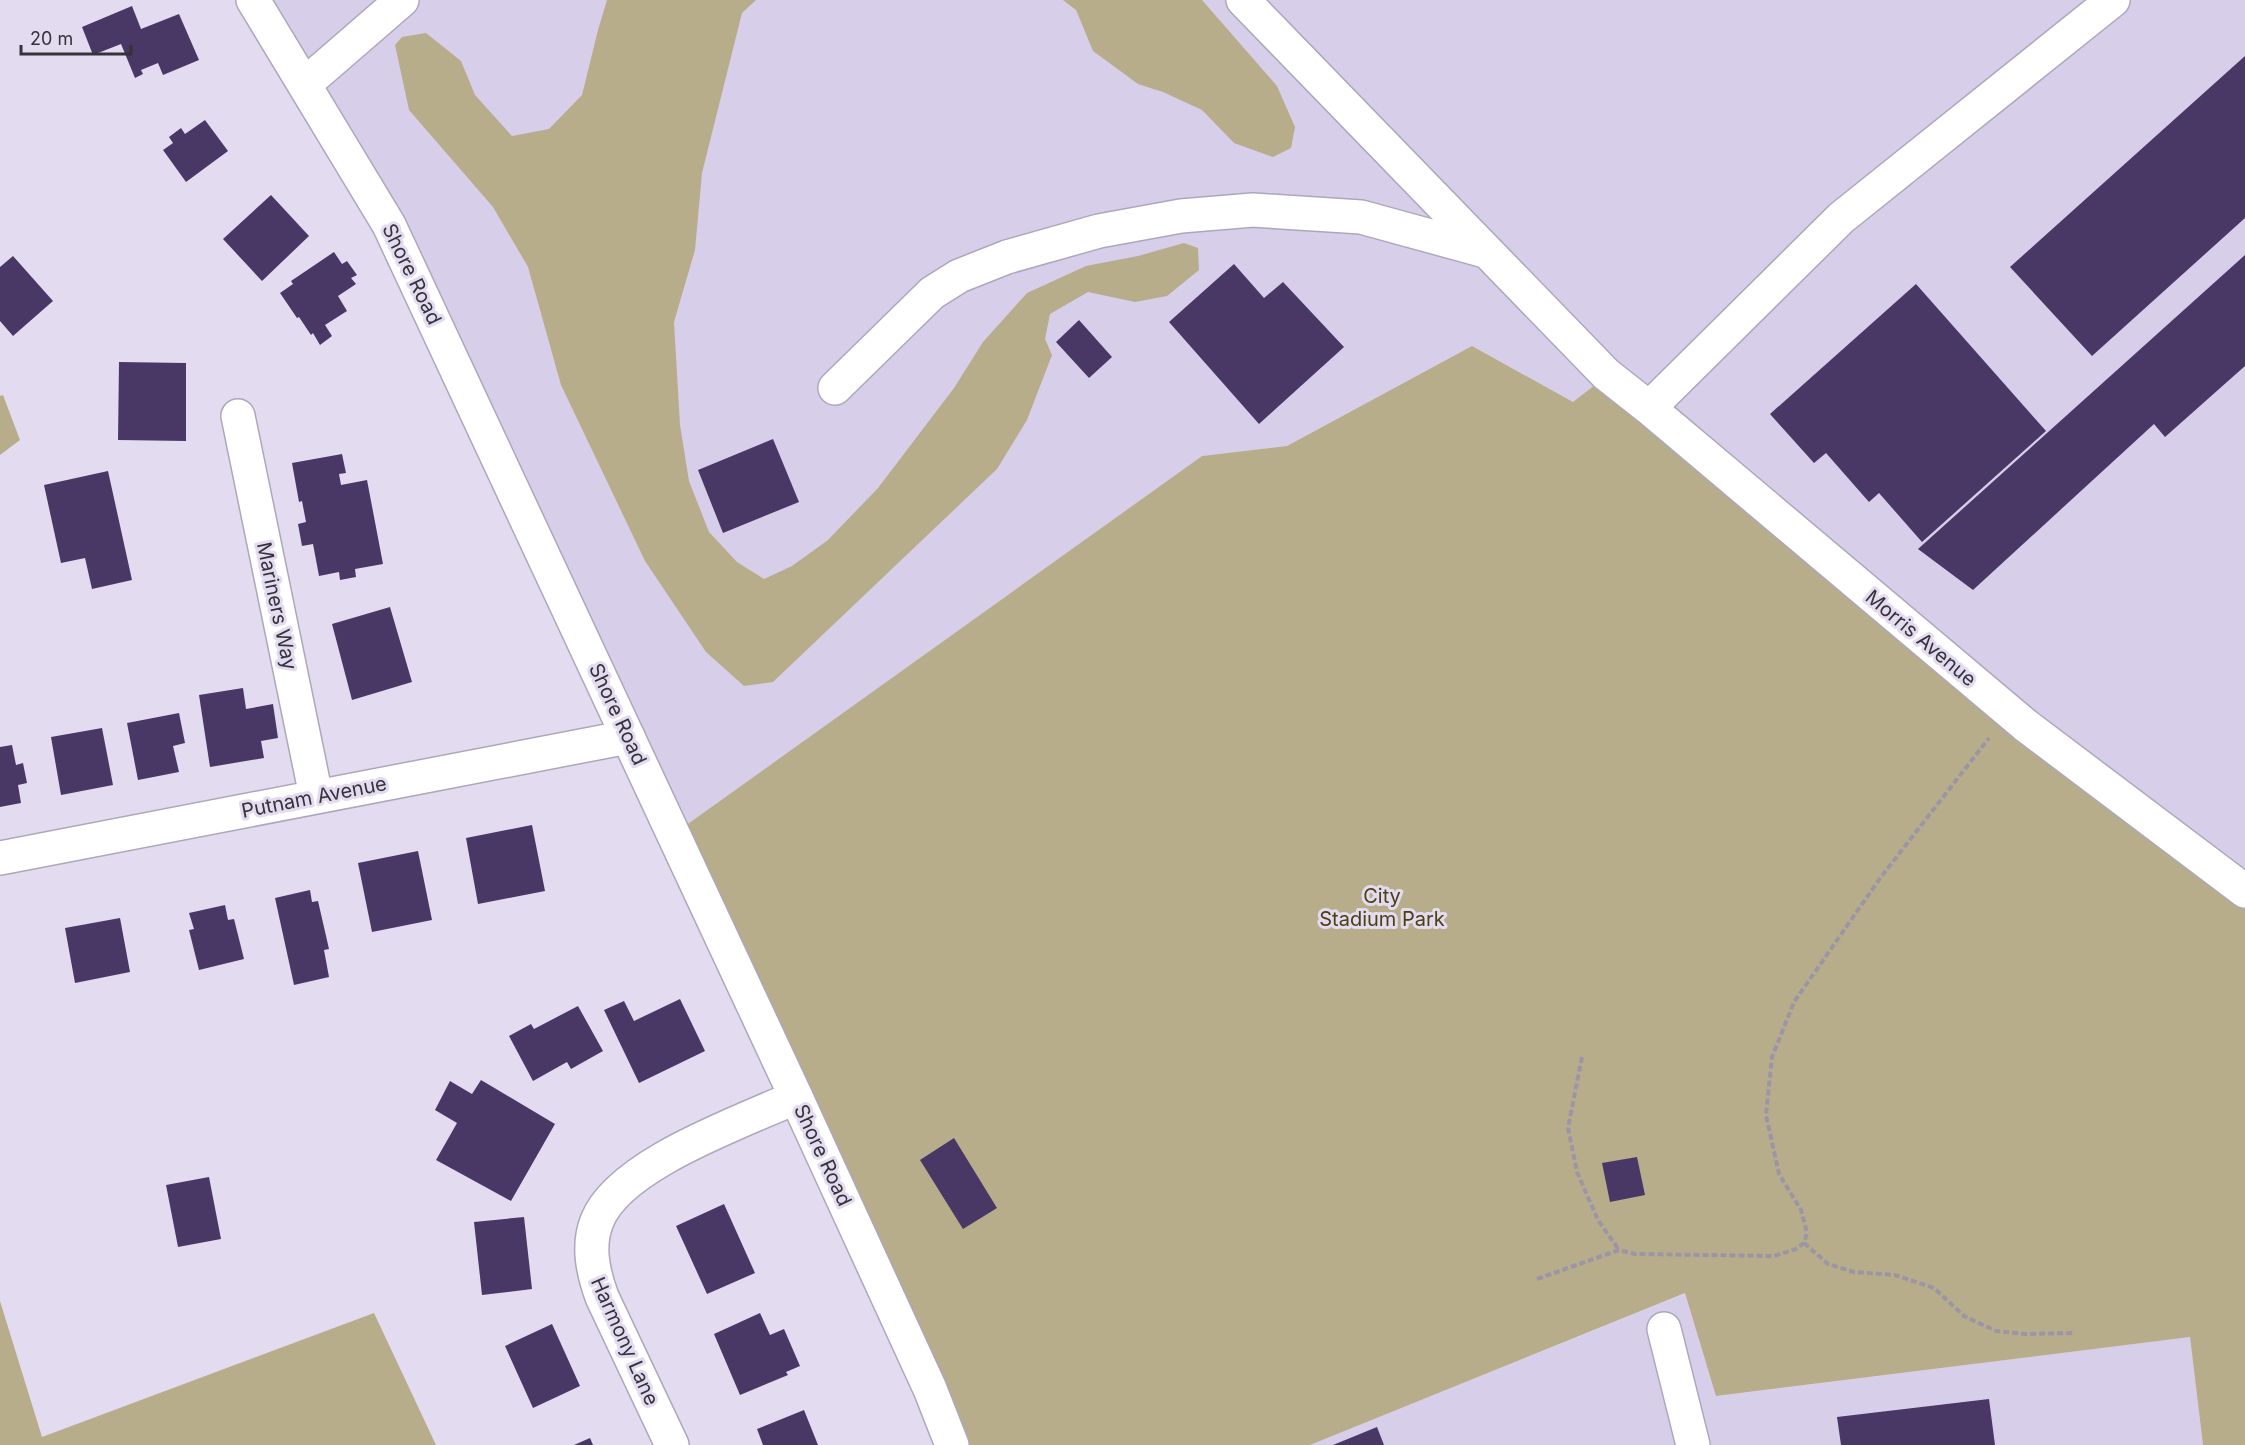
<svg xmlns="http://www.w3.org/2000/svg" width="2245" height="1445" viewBox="0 0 2245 1445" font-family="Inter,sans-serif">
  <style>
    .built { fill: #d7ceea }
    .green { fill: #b8ad8b }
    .building { fill: #493766 }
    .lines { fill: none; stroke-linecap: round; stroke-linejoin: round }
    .minor-casing { stroke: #ada7bb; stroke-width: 36 }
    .major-casing { stroke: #ada7bb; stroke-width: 36 }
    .path { stroke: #9b95a5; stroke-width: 4; stroke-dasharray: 6 3; stroke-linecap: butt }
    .minor { stroke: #fff; stroke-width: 33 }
    .major { stroke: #fff; stroke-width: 33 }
    .labels { text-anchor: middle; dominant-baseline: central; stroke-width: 6; stroke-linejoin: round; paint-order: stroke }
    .street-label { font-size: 20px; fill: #35323a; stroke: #e3dcf1 }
    .park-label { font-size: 20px; fill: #4c3e0e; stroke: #e3dcf1 }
  </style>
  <rect width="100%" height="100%" fill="#e3dcf1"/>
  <path class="built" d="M245 0H2245V881L1573 402 1472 346 1287 446 1202 456 671 836 389 225Z
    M1686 1293 1717 1396 2190 1337 2203 1445H1310Z"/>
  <path class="green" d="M607 0H756L742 13 702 173 695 250 674 322 680 425 689 481 709 532 737 562 764 579 792 566 828 540 878 488 954 388 983 342 1027 293 1086 266 1138 256 1184 243 1198 248 1199 270 1167 296 1135 302 1088 292 1050 314 1045 339 1052 355 1027 420 997 469 773 682 744 686 706 652 645 561 561 385 528 267 493 207 409 110 395 45 402 37 426 33 461 61 475 95 512 136 549 129 582 95 598 30Z
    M1063 0H1202L1277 86 1295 127 1291 148 1273 157 1234 143 1202 110 1163 92 1138 84 1093 51 1076 10Z
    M1472 346 1573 402 1604 378 2245 881V1445H2203L2190 1337 1716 1396 1685 1293 1310 1445H952L671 836 1202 456 1287 446Z
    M3 395 20 440 0 455V396Z
    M0 1301 42 1437 374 1313 436 1445H0Z"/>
  <path class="building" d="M132 6 141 29 179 14 199 60 163 75 158 63 141 70 143 74 135 78 121 44 93 55 82 27Z
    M2245 56V218L2092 356 2010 267Z
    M205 120 228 151 186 182 163 150 173 143 169 137 181 128 185 134Z
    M271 195 309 236 262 281 223 239Z
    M334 252 342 264 347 261 357 275 351 278 356 284 338 296 347 311 325 325 332 336 320 345 313 333 311 335 299 317 297 318 280 293 293 284 291 281Z
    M2245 255V366L2165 437 2154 424 1973 590 1918 549Z
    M13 256 53 301 13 336 0 321V267Z
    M1234 264 1264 298 1283 282 1344 347 1259 424 1169 322Z
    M1916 284 2046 431 1922 542 1879 493 1869 502 1826 453 1814 463 1770 414Z
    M1079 320 1112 357 1089 378 1056 342Z
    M119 362 186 363V441L118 440Z
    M773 439 799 502 723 533 698 470Z
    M342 454 346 473 339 474 341 485 367 480 383 564 355 569 356 577 340 580 339 572 319 576 313 544 302 546 298 524 306 522 302 501 299 502 292 463Z
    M108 471 132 580 92 589 85 558 61 563 44 485Z
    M390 607 412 682 352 700 332 624Z
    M243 688 246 709 273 704 278 738 261 741 264 758 210 767 199 695Z
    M179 713 185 743 173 746 179 772 138 780 127 723Z
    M102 728 113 785 61 795 51 737Z
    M12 745 16 765 23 763 27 783 18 785 21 803 0 807V747Z
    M532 825 545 891 478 904 466 838Z
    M418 851 432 920 372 932 358 863Z
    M310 890 312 902 318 901 329 949 324 950 329 977 294 985 275 898Z
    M225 905 228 920 234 919 244 959 199 970 189 930 194 929 189 913Z
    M120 918 130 972 75 983 65 928Z
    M680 999 705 1051 639 1083 604 1010 624 1001 634 1021Z
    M578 1006 603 1051 571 1069 567 1062 533 1081 509 1036 531 1024 534 1029Z
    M481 1080 555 1124 511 1201 436 1160 457 1123 435 1110 450 1081 472 1094Z
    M954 1138 997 1208 963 1229 920 1160Z
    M1637 1157 1645 1195 1610 1202 1602 1163Z
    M209 1177 221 1239 178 1247 166 1185Z
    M724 1204 755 1273 707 1294 676 1226Z
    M524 1217 532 1289 482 1295 474 1222Z
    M760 1313 770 1335 784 1329 800 1366 786 1372 788 1375 740 1395 714 1334Z
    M552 1324 580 1386 533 1408 505 1346Z
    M1989 1399 1995 1445H1841L1837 1417Z
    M804 1410 818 1445H763L757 1429Z
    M1377 1427 1384 1445H1333Z
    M590 1438 593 1445H574Z"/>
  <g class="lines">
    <g class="minor-casing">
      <path id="minor" d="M1243 0 1606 374 1649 408 2025 725 2245 891
        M305 84 402 0
        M835 388 932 293 959 276 1007 257 1099 231 1181 216 1253 210 1361 217 1485 251
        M1649 408 1841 218 2113 0
        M238 416 316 796
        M0 858 628 737
        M1664 1329 1693 1445
        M672 1445 602 1297C593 1272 587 1246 597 1221 619 1164 742 1122 796 1097"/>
    </g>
    <g class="major-casing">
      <path id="major" d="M253 0 389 225 796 1097 930 1389 952 1445"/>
    </g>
    <path class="path" d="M1582 1057 1568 1128 1577 1172 1598 1220 1619 1250
      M1804 1243 1828 1264 1854 1272 1895 1275 1934 1288 1964 1316 1996 1331 2025 1334 2073 1333
      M1537 1279 1619 1250 1635 1254 1774 1256 1796 1249 1804 1243 1807 1233 1801 1210 1779 1174 1766 1115 1772 1057 1794 1002 1881 877 1989 738"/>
    <use href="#minor" class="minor"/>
    <use href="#major" class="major"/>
  </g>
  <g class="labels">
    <g class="street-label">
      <text transform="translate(412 274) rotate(64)">Shore Road</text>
      <text transform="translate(277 606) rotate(78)">Mariners Way</text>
      <text transform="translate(1921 638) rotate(40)">Morris Avenue</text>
      <text transform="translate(618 714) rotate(65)">Shore Road</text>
      <text transform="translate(314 797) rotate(-11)">Putnam Avenue</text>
      <text transform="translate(823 1155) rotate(65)">Shore Road</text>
      <text transform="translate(625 1341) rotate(66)">Harmony Lane</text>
    </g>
    <g class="park-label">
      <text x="1382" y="896">City<tspan x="1382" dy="23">Stadium Park</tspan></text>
    </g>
  </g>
  <path d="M21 45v9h110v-9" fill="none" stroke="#35323a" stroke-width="3"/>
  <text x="30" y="45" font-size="18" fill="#35323a" stroke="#e3dcf1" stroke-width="4.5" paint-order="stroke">20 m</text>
</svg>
